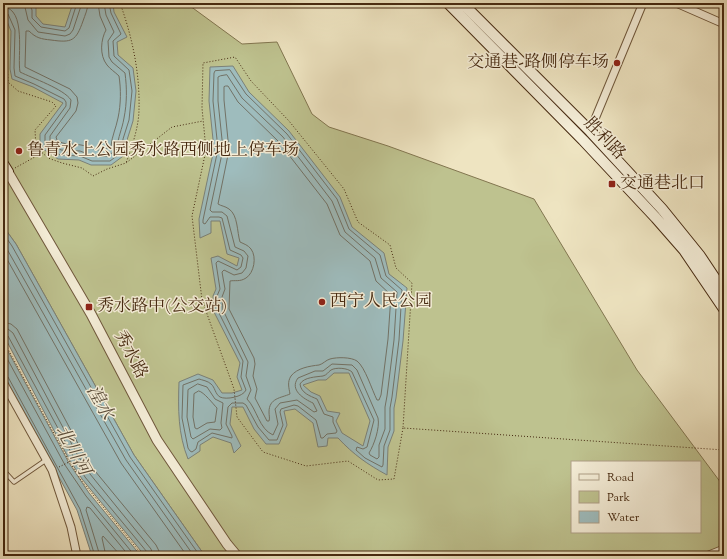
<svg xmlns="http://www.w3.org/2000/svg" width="727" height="559" viewBox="0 0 727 559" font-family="'Sorts Mill Goudy','Noto Serif SC',serif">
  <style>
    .green { fill: #bec28f; stroke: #827650; fill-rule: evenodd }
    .water { fill: #9ebcbd; stroke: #7b8178; fill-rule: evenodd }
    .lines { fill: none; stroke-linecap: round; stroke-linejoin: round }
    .shore { stroke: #727266; stroke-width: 1 }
    .service-casing { stroke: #70583c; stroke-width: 5.5 }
    .minor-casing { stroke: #70583c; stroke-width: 9 }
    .tertiary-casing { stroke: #70583c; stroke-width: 11 }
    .secondary-casing { stroke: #462910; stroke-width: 12 }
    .path { stroke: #462910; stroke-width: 1; stroke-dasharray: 1 2; stroke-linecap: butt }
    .service { stroke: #f4edd7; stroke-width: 3.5 }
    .minor { stroke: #f4edd7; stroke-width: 7 }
    .tertiary { stroke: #f4edd7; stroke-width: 9 }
    .secondary { stroke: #f4edd7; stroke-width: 10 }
    .poi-dot { fill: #8f2418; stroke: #f4edd7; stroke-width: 1.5 }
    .labels { text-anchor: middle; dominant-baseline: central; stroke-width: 3; stroke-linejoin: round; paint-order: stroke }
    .poi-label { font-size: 17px; fill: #462910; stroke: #f4edd7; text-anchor: start }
    .street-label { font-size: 17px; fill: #462910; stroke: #f4edd7 }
    .water-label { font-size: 18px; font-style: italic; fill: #5c4e3b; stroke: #f4edd7 }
  </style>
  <rect width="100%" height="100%" fill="#eee4c1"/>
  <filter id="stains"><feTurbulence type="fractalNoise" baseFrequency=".005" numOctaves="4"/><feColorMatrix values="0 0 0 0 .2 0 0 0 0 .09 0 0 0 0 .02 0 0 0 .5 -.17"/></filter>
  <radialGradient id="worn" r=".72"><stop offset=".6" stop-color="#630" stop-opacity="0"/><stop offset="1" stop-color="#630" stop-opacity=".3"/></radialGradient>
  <path class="green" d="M3 3H186L242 44 277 42 312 114 329 127 388 146 534 199 637 370 724 487V556H205L134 455 16 244 3 226ZM572 462H700V532H572Z"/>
  <path class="water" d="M3 3H32L36 8V16L43 24 65 27 73 3H113L114 12 127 37 117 42 118 55 133 68 136 91 133 121 127 140 126 154 111 165H91L79 160 58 159 40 147V134L63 103 33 87 12 79 10 69 11 31 3 12Z
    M233 66 249 92 289 131 340 197 352 227 384 253 389 274 407 288 403 341 396 398 394 408V431L388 447 387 475C367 464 354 455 338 438H328L327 446 318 447 313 423 295 409 284 411 287 425 279 444H266L254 429 243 407H232L230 424 241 446 234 453 231 443 213 437 200 445V451L188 459C178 434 178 409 179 382L198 374 213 380 222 393H232L242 390 237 377 240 363 214 312 213 296 216 289 211 258 218 256 237 266 239 258 227 254 220 221H211V233L200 238 199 219 214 149 209 101 210 67ZM334 373H349L370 421 363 446 342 433 336 421 340 413 327 411 320 396 311 392 303 385 318 380H326Z
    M3 226 16 244 134 455 205 556H145L82 479 69 459 3 334Z
    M3 342 69 463 89 493 141 556H92L77 510 3 375Z"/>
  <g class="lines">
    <path class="shore" d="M24 3 28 20 38 32 65 36 70 34 73 30 82 3
      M29 3 32 10V18L41 27 65 31 69 28 77 3
      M88 3C88 9 85 15 83 21 76 41 72 43 51 40 41 39 36 38 29 31H26L25 67 70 89 77 97 78 103 76 111 56 137 57 140C65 146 72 143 81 145 93 147 100 155 111 146 112 136 116 128 118 118 121 104 121 89 119 76 115 72 110 69 107 65 99 55 101 39 106 30L100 16 98 3
      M3 7C27 8 17 57 20 72 32 78 64 89 71 100L70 108 50 136V142L61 150 80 151 93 156H108L117 149C118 136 122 130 124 118 127 103 127 88 125 73L112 62 109 57 108 41 114 32 106 15 104 3
      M3 12 8 14 15 30 14 68 15 76 34 84 64 99 66 102V106L45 135V145L60 155 80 156 92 161H110L122 152 123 139 129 120 132 91 129 70 114 56 113 41 121 34 111 13 109 3
      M230 70 246 94 287 134 337 199 349 229 380 255 386 276 402 290 399 340 392 397 390 408V430L384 446 383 465 382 467 365 458 356 450 357 447 363 449 367 447 374 420 352 372C348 368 336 367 331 370 328 372 327 375 323 376 316 377 304 377 300 384 301 393 310 396 317 399L324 414 333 417V422L337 431 336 433 327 434 323 438H321L316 420 298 406 294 405 281 409 280 412 283 425 277 440H269L258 427 246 405 243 403H232L228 407 226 424 232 436V438L212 433 198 442 196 449 192 452 190 451 188 448 182 418 183 385 199 379C202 380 208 381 211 384 215 387 215 394 220 397 226 400 243 397 246 390L241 377 243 361 218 311 217 296 220 289 216 263 218 261 237 270 241 267 243 258 241 255 230 250 222 218 219 217H210L205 224 203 223V220L218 149 213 101 214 73 215 71Z
      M227 75 242 98 283 137 332 201 345 232 375 258 381 278 397 292 394 340 387 396 385 407V429L379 445V457L377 459 370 455 369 453C374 445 380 428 378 418L357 370 352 365 332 364 323 371H315L298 378C289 390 304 399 313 403L317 411 314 412 297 400 280 403 275 409 278 424 273 435C259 429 257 409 247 399L251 390 246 376 248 362 223 310 222 297 225 289 222 272 224 270 234 275 242 273 246 268 248 256 244 251 235 247 227 216 222 212H212L210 210 223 149 218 101V77L220 76Z
      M226 86H228L238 102 278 141 327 204 340 235 370 261 376 281 391 295 388 339 381 395 379 400H377C372 390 365 367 357 361 351 357 337 357 330 359 326 360 323 364 319 365 310 366 297 368 291 376 287 382 289 388 290 394 281 398 269 398 269 412 269 416 270 418 269 421H267L255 398 257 389 253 376 255 364 254 358 229 309 230 281C235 280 240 282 246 278 254 273 257 257 251 249 248 245 244 244 240 242 237 232 238 215 229 209 225 206 221 206 218 204L229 150 224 100V87Z
      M3 233 12 246 130 457 200 556
      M3 242 126 460 194 556
      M3 252 121 463 187 556
      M3 322 11 324 17 329 82 451 95 471 156 545 159 551V556
      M3 328 8 329 13 333 77 454 90 474 151 549 153 556
      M3 333 8 336 73 456 85 477 147 552 148 556
      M3 351 65 465 86 496 135 556
      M3 374 8 377 80 509 95 556
      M198 384 207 387 215 399 223 403 221 423 222 428 220 430 210 429 193 439 191 437 187 417 188 390Z
      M199 391C204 392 213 404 217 408L215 422 207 423 197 429 195 428 193 417 194 394Z
      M100 556 86 510 87 507 90 508 129 556
      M106 556 102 538 103 536 121 556"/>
    <g class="service-casing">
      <path id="service" d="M3 470 14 482 46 460"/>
    </g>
    <g class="minor-casing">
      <path id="minor" d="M676 3 724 24
        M590 131 643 3
        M3 382 52 470 71 527 77 556"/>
    </g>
    <g class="tertiary-casing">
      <path id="tertiary" d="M8 172 91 314 157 440 227 544 237 556
        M709 556 724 550"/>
    </g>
    <g class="secondary-casing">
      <path id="secondary" d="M448 3 583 140 656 218 684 250 724 309
        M462 3 590 131 662 209 700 256 724 292
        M3 164 8 172"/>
    </g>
    <path class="path" d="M120 3C132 36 140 73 139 109 139 126 132 147 126 163
      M3 24 6 29 8 82 18 91 52 102 56 106 35 130 36 147 48 158 62 163 82 168 93 176 107 169 126 163 172 127 203 121
      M15 168 42 153
      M3 340 69 461 81 480 143 556
      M403 428 394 479 378 480 348 461 306 466 263 452 237 417 234 389 202 300 192 216 206 150 202 108 203 63 235 57 251 81 289 121 344 189 358 222 390 245 396 268 412 283 403 428 724 450
      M59 467 69 462"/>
    <use href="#service" class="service"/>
    <use href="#minor" class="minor"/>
    <use href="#tertiary" class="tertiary"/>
    <use href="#secondary" class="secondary"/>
  </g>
  <g class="poi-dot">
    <circle cx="617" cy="63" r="4"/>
    <circle cx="19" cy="151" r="4"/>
    <rect x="608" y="180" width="8" height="8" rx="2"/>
    <circle cx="322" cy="302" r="4"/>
    <rect x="85" y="303" width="8" height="8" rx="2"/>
  </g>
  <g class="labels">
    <g class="poi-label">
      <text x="609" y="63" text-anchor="end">交通巷-路侧停车场</text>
      <text x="27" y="151">鲁青水上公园秀水路西侧地上停车场</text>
      <text x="620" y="184">交通巷北口</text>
      <text x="330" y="302">西宁人民公园</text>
      <text x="97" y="307">秀水路中(公交站)</text>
    </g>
    <g class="street-label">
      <text transform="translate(604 139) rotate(46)">胜利路</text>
      <text transform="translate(130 355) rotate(62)">秀水路</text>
    </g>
    <g class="water-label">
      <text transform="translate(99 403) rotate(61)">湟水</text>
      <text transform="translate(72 451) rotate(61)">北川河</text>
    </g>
  </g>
  <rect width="727" height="559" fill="none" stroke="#eee4c1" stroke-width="16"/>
  <rect x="4" y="4" width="719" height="551" fill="none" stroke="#462910" stroke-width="2"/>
  <rect x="8" y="8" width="711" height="543" fill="none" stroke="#462910"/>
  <rect x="571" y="461" width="130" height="72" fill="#f4edd7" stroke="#ae9f87"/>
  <rect x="579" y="474" width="20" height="6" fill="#f4edd7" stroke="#ae9f87"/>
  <text x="607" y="481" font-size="12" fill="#462910">Road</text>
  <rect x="579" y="491" width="20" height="12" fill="#bec28f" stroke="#ae9f87"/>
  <text x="607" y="501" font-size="12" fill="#462910">Park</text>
  <rect x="579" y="511" width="20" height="12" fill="#9ebcbd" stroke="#ae9f87"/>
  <text x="607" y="521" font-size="12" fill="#462910">Water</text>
  <rect width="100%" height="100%" filter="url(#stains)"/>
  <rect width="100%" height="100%" fill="url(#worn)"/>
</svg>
